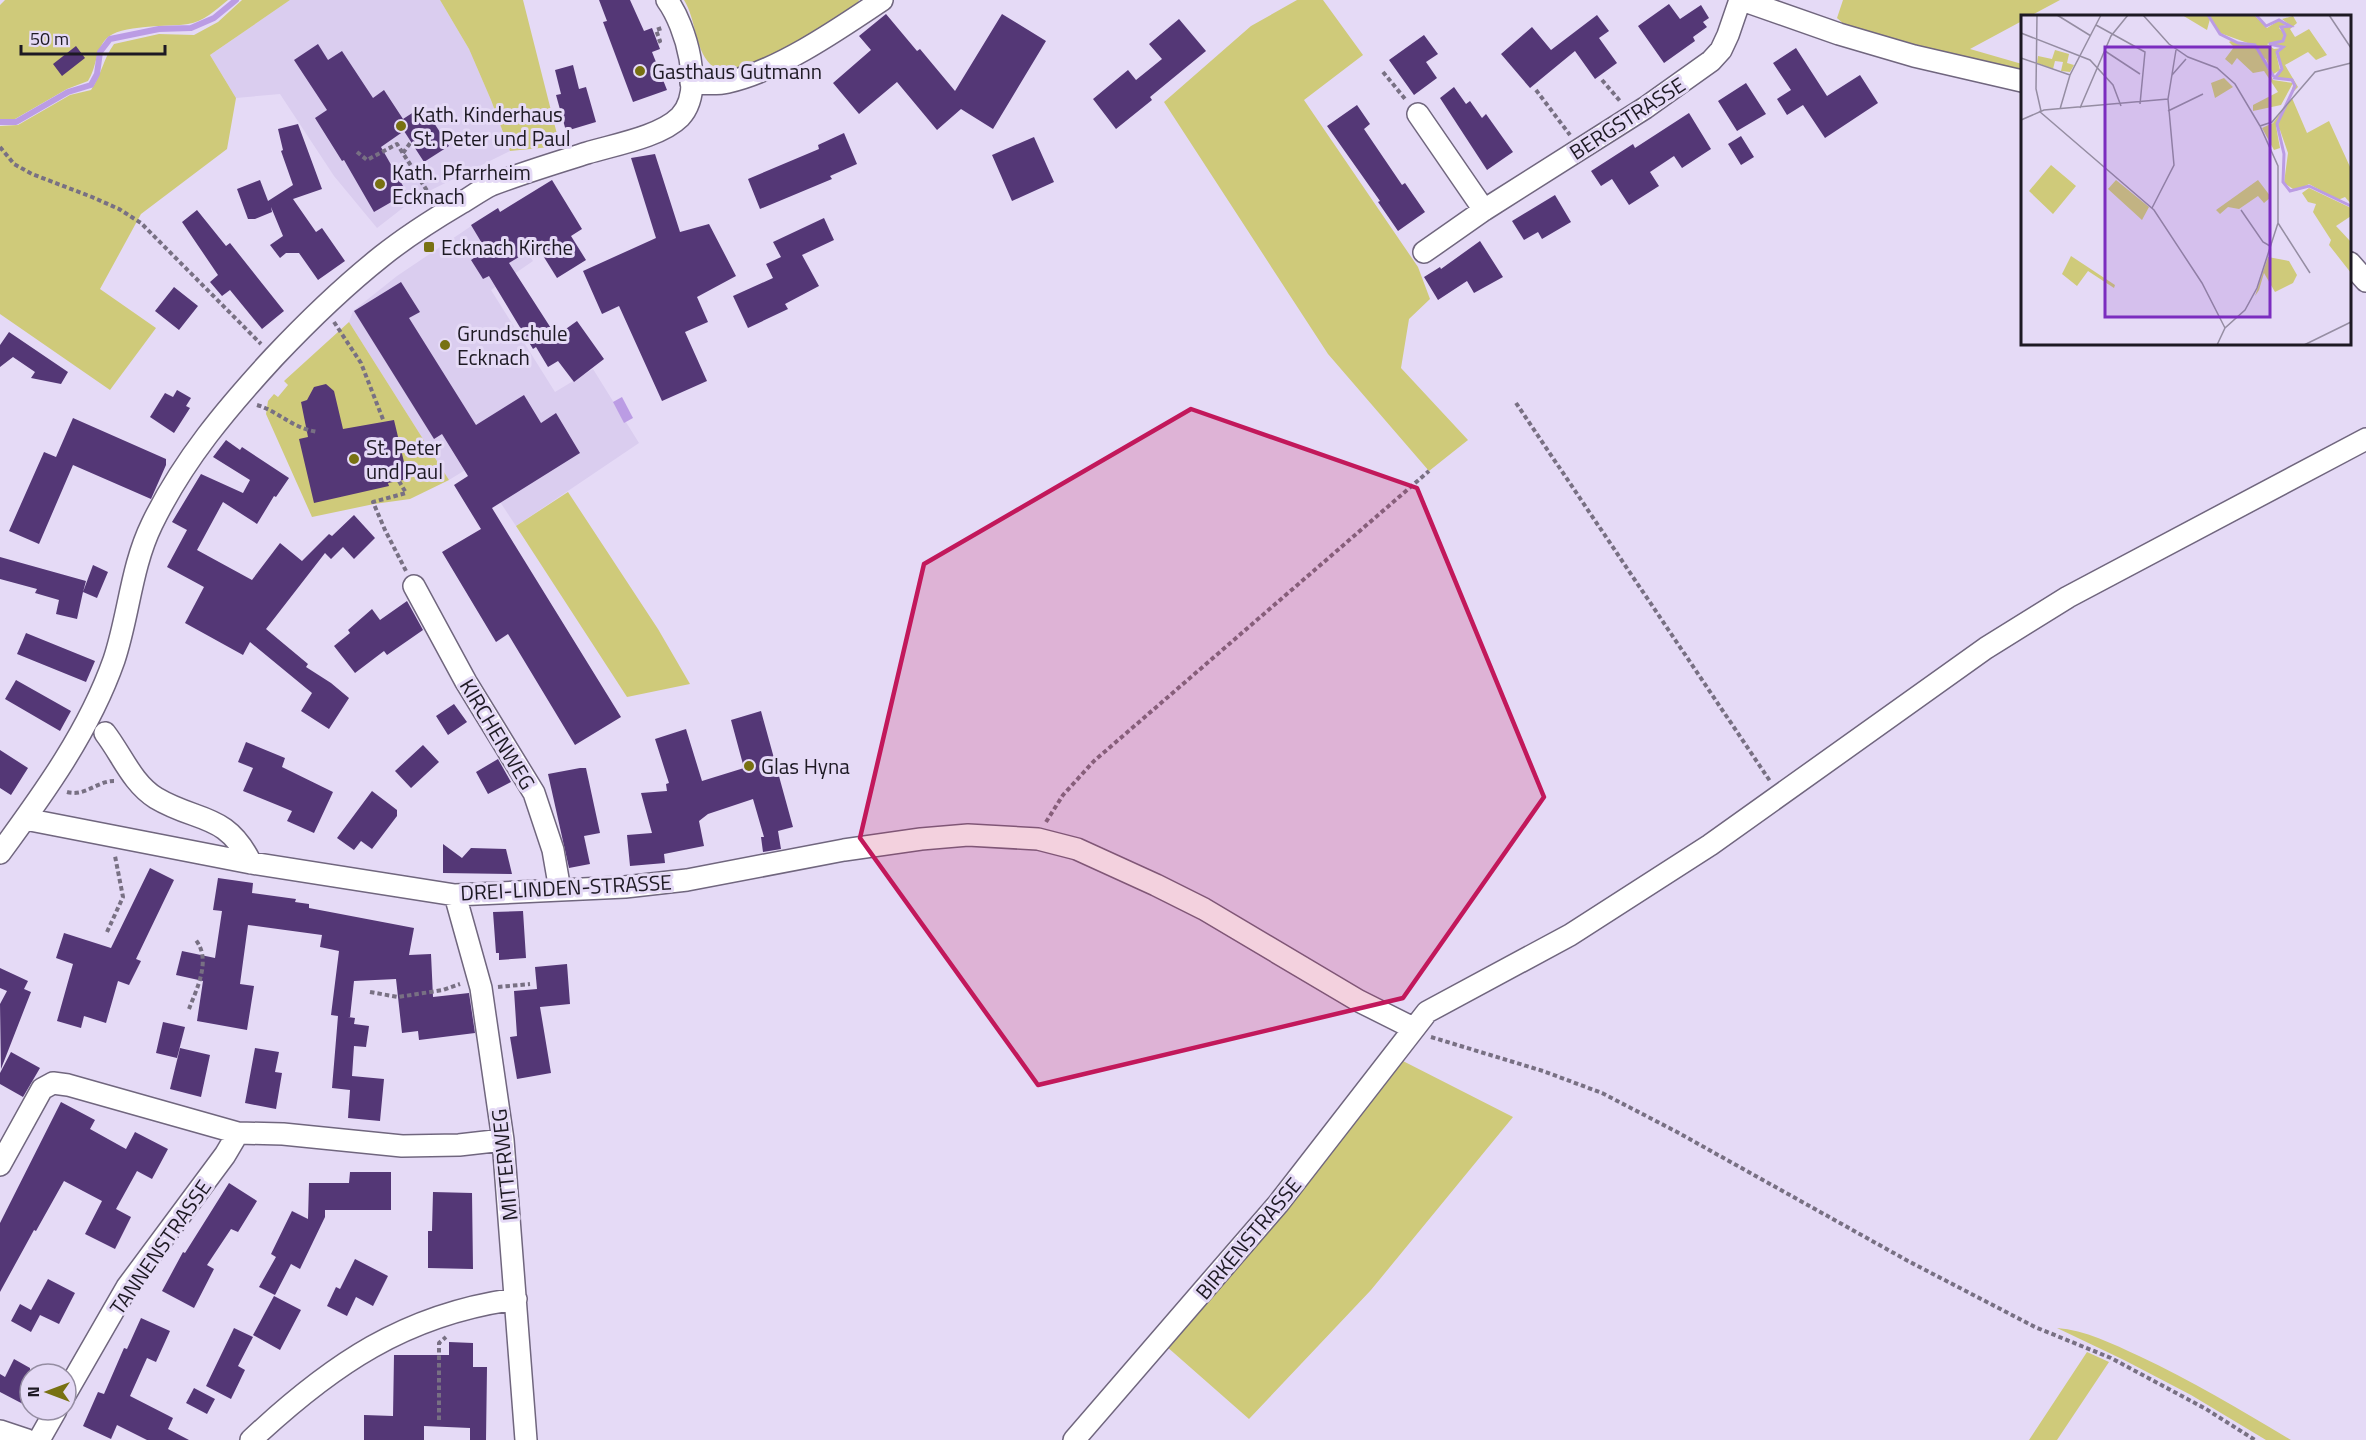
<svg xmlns="http://www.w3.org/2000/svg" width="2366" height="1440" viewBox="0 0 2366 1440" font-family="'Titillium Web',sans-serif">
  <style>
    .built { fill: #dacdef }
    .green { fill: #cfca7a }
    .water { fill: #bb9ce4 }
    .lines { fill: none; stroke-linecap: round; stroke-linejoin: round }
    .stream { stroke: #bb9ce4; stroke-width: 6 }
    .building { fill: #543776 }
    .street-casing { stroke: #70667e; stroke-width: 24 }
    .path { stroke: #787083; stroke-width: 4; stroke-dasharray: 4.5 3; stroke-linecap: butt }
    .street { stroke: #fff; stroke-width: 21 }
    .marked { fill: #c2185b; fill-opacity: 0.2; stroke: #c2185b; stroke-width: 4.5; stroke-linejoin: round }
    .poi-dot { fill: #787112; stroke: #e5daf6; stroke-width: 2 }
    .labels { text-anchor: middle; dominant-baseline: central; stroke-width: 6; stroke-linejoin: round; paint-order: stroke }
    .poi-label { font-size: 21px; fill: #1d1923; stroke: #e5daf6; text-anchor: start }
    .street-label { font-size: 21px; fill: #1d1923; stroke: #e5daf6 }
    .inset-river { fill: none; stroke: #bb9ce4; stroke-width: 3 }
    .inset-road { fill: none; stroke: #958da2; stroke-width: 1.5 }
    .view { fill: #7b2cbf; fill-opacity: 0.15; stroke: #7b2cbf; stroke-width: 3 }
    .inset-edge { fill: none; stroke: #1d1923; stroke-width: 3 }
  </style>
  <rect width="100%" height="100%" fill="#e5daf6"/>
  <path class="built" d="M290 0H440L469 49 491 100 510 151 417 197 377 228 334 176 280 94 236 98 210 55Z
    M498 208 533 261 491 290 555 392 593 369 639 443 516 526 475 464 449 480 349 322 353 311 397 276Z"/>
  <path class="green" d="M5 0H228C217 9 203 22 188 24 170 27 119 24 106 39 95 51 97 67 88 81L67 89 15 119 0 120V5Z
    M242 0H290L210 55 236 98 227 149 141 214 100 289 156 328 110 390 0 314V126L18 125 70 95 91 90C102 74 103 59 114 44L159 34 194 35 218 22Z
    M440 0H523L560 146 510 151 491 100 469 49Z
    M684 0H859L858 3C835 20 735 89 710 64 694 47 696 19 684 0Z
    M1297 0H1323L1363 55 1304 100 1418 267 1430 299 1409 319 1401 368 1468 440 1429 471 1328 354 1164 102 1251 26Z
    M1843 0H2060L2030 16H2022V21L1970 49 2022 64V75L1848 28 1837 18Z
    M349 322 449 480 410 499 374 504 312 517 266 414 268 401 274 394 278 397 288 385 284 381Z
    M568 492 658 629 690 684 627 697 516 526Z
    M1401 1060 1513 1117 1371 1290 1249 1419 1166 1346Z
    M2057 1328C2085 1330 2113 1344 2139 1356 2192 1381 2241 1410 2291 1440H2266L2191 1395 2124 1360Z
    M2087 1352 2109 1362 2057 1440H2029Z"/>
  <path class="water" d="M622 397 633 418 624 423 613 402Z"/>
  <g class="lines">
    <path class="stream" d="M0 122H16L68 92 91 85 97 74 100 52 110 39 159 29 191 28 214 18 236 0"/>
  </g>
  <path class="building" d="M599 0H630L644 31 652 28 660 49 652 52 667 90 633 102 603 22 607 21Z
    M1669 4 1680 19 1701 5 1709 18 1703 22 1707 27 1693 37 1695 41 1664 63 1638 26Z
    M886 14 917 51 920 49 955 91 1002 14 1046 41 993 129 961 109 937 130 897 82 859 114 833 83 871 50 859 36Z
    M1597 15 1609 31 1599 38 1617 63 1595 79 1575 51 1530 88 1501 54 1532 27 1551 50Z
    M1179 19 1206 51 1150 97 1152 100 1116 129 1093 99 1128 70 1136 80 1162 59 1149 44Z
    M1424 35 1438 54 1426 62 1437 78 1414 95 1389 60Z
    M318 44 328 60 342 51 373 98 384 90 403 119 423 106 449 146 424 162 404 131 381 147 407 193 374 212 344 160 342 161 315 118 327 110 294 60Z
    M76 46 85 58 62 76 53 64Z
    M1796 48 1827 96 1860 75 1878 103 1825 138 1803 105 1787 115 1777 99 1791 90 1773 63Z
    M573 65 579 89 586 87 596 122 566 131 556 95 561 94 555 70Z
    M1746 83 1766 114 1737 131 1718 101Z
    M1454 87 1466 104 1470 101 1482 118 1486 114 1513 152 1487 170 1440 98Z
    M1357 105 1370 124 1364 129 1402 185 1405 183 1425 212 1398 231 1378 202 1380 201 1327 126Z
    M1689 113 1711 149 1682 168 1674 156 1650 172 1659 186 1629 205 1612 179 1601 186 1591 171 1633 144 1635 148Z
    M298 124 322 189 293 199 316 232 322 228 345 261 318 280 299 253H286L280 258 270 245 283 236 271 207 272 212 255 219H248L237 189 260 180 268 201 293 185 281 151 283 150 278 129Z
    M844 133 857 164 830 176 832 179 760 209 748 179 819 149 818 145Z
    M1741 136 1754 157 1741 165 1728 144Z
    M1034 137 1054 182 1012 201 992 155Z
    M655 154 680 232 709 224 736 276 697 297 708 322 685 332 707 381 662 401 619 306 602 314 583 271 656 238 631 158Z
    M552 180 582 229 571 236 586 260 557 278 537 246 509 263 556 336 577 321 604 359 574 382 558 361 548 367 536 347 533 349 489 276 483 279 471 260 486 250 471 225 498 208 500 212Z
    M1555 195 1571 222 1542 239 1538 232 1524 240 1512 221Z
    M197 210 226 246 230 243 284 311 262 329 230 290 222 296 210 282 218 275 182 222Z
    M824 218 834 240 802 255 819 286 785 304 788 309 748 328 733 296 773 278 766 264 781 257 773 242Z
    M1480 241 1503 277 1474 293 1467 281 1438 300 1424 277 1440 267 1441 269Z
    M401 282 420 312 409 318 476 425 524 395 541 423 556 413 580 453 492 508 621 717 575 745 508 634 496 642 442 552 481 529 454 485 468 476 442 434 434 439 354 311Z
    M174 287 198 306 179 330 155 311Z
    M9 332 68 372 61 384 31 378 35 372 13 357 0 367V345Z
    M326 384 334 391 343 429 394 420 408 479 388 483 389 486 314 503 299 439 308 437 301 402 307 400 314 387Z
    M177 390 191 398 186 406 190 408 174 433 150 417 165 393 173 397Z
    M73 418 166 459V465L151 499 73 465 39 544 9 531 44 452 56 457Z
    M226 440 240 450 242 447 289 478 276 497 274 496 257 524 223 502 197 550 252 580 280 543 302 561 329 534 332 536 354 515 375 538 354 559 343 547 331 559 325 553 266 629 308 664 306 667 331 683 349 698 329 729 301 711 312 693 250 642 243 655 185 623 204 587 167 567 187 530 172 522 201 474 243 493 250 480 213 457Z
    M0 557 86 581 83 592 93 565 108 572 97 598 83 592 77 619 56 614 59 600 35 593 37 589 0 579Z
    M407 601 423 630 387 655 384 651 355 673 334 646 350 633 348 630 372 609 380 620Z
    M26 633 95 661 86 682 17 654Z
    M16 680 71 711 60 731 5 699Z
    M454 704 467 722 448 735 436 716Z
    M761 711 793 827 778 831 781 849 763 852 761 837H764L753 799 708 814 699 821 704 846 664 854 665 863 630 866 627 835 652 833 641 793 667 791 666 784 669 783 655 739 686 729 702 781 744 768 731 720Z
    M246 742 285 758 282 767 333 792 314 833 287 821 292 811 243 791 253 768 238 762Z
    M423 745 439 762 411 788 395 771Z
    M0 750 28 768 11 795 0 788Z
    M498 759 511 782 488 794 476 772Z
    M580 768H586L600 833 584 836 590 864 569 868 548 774Z
    M372 791 397 810V816L372 849 361 841 354 850 337 838Z
    M443 844 462 858 471 848 506 849 512 874 443 873Z
    M150 868 174 880 136 959 141 961 129 985 118 981 106 1023 84 1016 81 1028 57 1021 73 964 56 958 64 933 111 948Z
    M218 878 253 883 252 893 296 899 295 902 309 904V908L414 928 409 955 431 954 433 997 469 993 475 1033 419 1040 418 1031 402 1033 396 979 354 981 350 1017H348L355 1018 354 1024 369 1026 366 1047 354 1046 352 1076 384 1079 380 1121 348 1118 350 1090 332 1088 338 1016 331 1015 339 951 320 947 322 935 248 925 240 984 254 986 247 1030 197 1021 203 981 176 975 182 951 215 958 222 911 213 910Z
    M523 911 526 958 499 960V953H496L493 912Z
    M567 964 570 1004 540 1007 551 1073 517 1079 510 1037 517 1036 514 991 537 989 535 967Z
    M0 968 28 981 24 989 31 992 1 1069 0 1004 7 991 0 988Z
    M163 1022 185 1027 177 1058 156 1053Z
    M180 1048 210 1055 201 1097 170 1089Z
    M255 1048 279 1052 275 1072 282 1073 276 1109 245 1103Z
    M11 1052 40 1068 23 1097 0 1084V1073Z
    M61 1102 95 1120 90 1129 126 1149 135 1132 168 1149 152 1179 137 1171 116 1209 131 1217 115 1249 85 1234 102 1201 64 1181 36 1231 34 1230 0 1292V1223Z
    M350 1172H391V1210H325V1217L300 1269 291 1264 275 1295 259 1287 276 1257 271 1254 292 1211 308 1219 309 1183H349Z
    M229 1183 257 1201 238 1232 231 1229 207 1265 214 1269 194 1308 162 1291 183 1252 185 1253Z
    M433 1192 472 1193 473 1269 428 1268V1231H432Z
    M355 1259 388 1276 373 1306 356 1297 347 1316 327 1306 336 1287 340 1289Z
    M48 1279 75 1293 59 1324 40 1315 31 1332 11 1321 20 1304 31 1310Z
    M274 1296 301 1310 280 1350 253 1335Z
    M141 1318 170 1331 156 1362 147 1358 130 1396 173 1418 168 1429 189 1440H147L117 1425 111 1439 83 1426 98 1392 104 1394 124 1348 127 1349Z
    M234 1328 253 1337 238 1366 245 1370 231 1399 206 1386Z
    M449 1342 473 1343V1367H487L486 1440H470V1428L424 1426V1440H364V1415L393 1416 394 1355H449Z
    M14 1359 30 1368V1390L23 1404 0 1392V1374L5 1377Z
    M194 1388 215 1399 207 1414 186 1403Z"/>
  <g class="lines">
    <g class="street-casing">
      <path id="street" d="M1742 0 1839 34 1914 56 2022 81
        M691 83C703 83 716 85 728 82 778 71 839 29 882 0
        M1418 114 1484 210
        M1424 252 1484 210 1645 108 1711 61 1721 50 1728 35 1740 0
        M2350 263 2366 281
        M414 586 466 682 534 793 553 850 560 890
        M105 733C122 755 132 783 156 798 198 823 226 812 251 863
        M25 819 251 863 455 895 625 887 687 880 844 850 921 839 968 835 1038 839 1077 849 1156 885 1204 909 1359 1001 1413 1028
        M0 853C44 793 89 731 114 660 129 615 131 567 152 524 183 460 227 408 274 357 308 321 343 287 382 256 407 236 434 219 461 203 471 197 481 190 491 185 522 173 555 163 587 153 613 145 660 137 680 117 705 91 686 26 667 0
        M455 895 481 988 503 1140 526 1440
        M0 1165 42 1089 53 1083 68 1085 238 1133 283 1134 402 1146 459 1145 503 1140
        M66 1393 127 1287 225 1155 238 1133
        M0 1431 27 1440
        M39 1440 56 1410
        M251 1440C331 1365 405 1314 516 1299
        M1074 1440 1278 1204 1427 1012 1570 935 1710 845 1986 648 2068 597 2366 439"/>
    </g>
    <path class="path" d="M658 42 660 41 656 30 662 28
      M1383 72 1406 100
      M1602 80 1620 101
      M1536 90 1570 135
      M0 147 14 164 32 174 92 197 119 209 141 223 261 344
      M357 152 367 160 397 144 433 200
      M403 153 411 142
      M334 322 361 363 384 422
      M1516 403 1770 781
      M257 405C280 412 291 428 318 432
      M399 481 406 493 373 502 385 530 406 571
      M67 792C85 797 97 781 114 781
      M1046 822 1063 795 1094 761 1429 471
      M107 932 123 897 115 856
      M498 987 530 984
      M370 992 398 997 443 990 460 984
      M189 1009C197 988 212 959 195 939
      M1431 1037 1543 1071 1602 1093 1677 1132 1908 1261 2035 1327 2111 1358 2206 1409 2255 1440
      M439 1420V1343L446 1337"/>
    <use href="#street" class="street"/>
  </g>
  <path class="marked" d="M1191 409 1417 488 1544 797 1403 998 1038 1085 860 838 924 564Z"/>
  <g class="poi-dot">
    <circle cx="640" cy="71" r="6"/>
    <circle cx="401" cy="126" r="6"/>
    <circle cx="380" cy="184" r="6"/>
    <rect x="423" y="241" width="12" height="12" rx="3"/>
    <circle cx="445" cy="345" r="6"/>
    <circle cx="354" cy="459" r="6"/>
    <circle cx="749" cy="766" r="6"/>
  </g>
  <g class="labels">
    <g class="poi-label">
      <text x="652" y="71">Gasthaus Gutmann</text>
      <text x="413" y="114">Kath. Kinderhaus<tspan x="413" dy="24">St. Peter und Paul</tspan></text>
      <text x="392" y="172">Kath. Pfarrheim<tspan x="392" dy="24">Ecknach</tspan></text>
      <text x="441" y="247">Ecknach Kirche</text>
      <text x="457" y="333">Grundschule<tspan x="457" dy="24">Ecknach</tspan></text>
      <text x="366" y="447">St. Peter<tspan x="366" dy="24">und Paul</tspan></text>
      <text x="761" y="766">Glas Hyna</text>
    </g>
    <g class="street-label">
      <text transform="translate(1627 118) rotate(-33)">BERGSTRASSE</text>
      <text transform="translate(498 734) rotate(59)">KIRCHENWEG</text>
      <text transform="translate(566 887) rotate(-3)">DREI-LINDEN-STRASSE</text>
      <text transform="translate(504 1165) rotate(-96)">MITTERWEG</text>
      <text transform="translate(1248 1238) rotate(-50)">BIRKENSTRASSE</text>
      <text transform="translate(160 1247) rotate(-55)">TANNENSTRASSE</text>
    </g>
  </g>
  <g transform="translate(2021 15)">
    <rect width="330" height="330" fill="#e5daf6"/>
    <path d="M161 0H186L189 4 186 15ZM188 0H233L246 13 257 6 266 9 258 13 263 18 262 25 246 29 253 34 262 33 255 38 259 55 251 60 245 44 242 43 252 65 272 68 260 90 232 96V90L257 77 243 56 232 58 216 43 211 50 204 44 213 32 208 27 212 25 217 28 235 31 199 18ZM272 1 276 8 269 14 274 22 288 14 306 40 295 45 287 37 264 50 277 72 270 79 273 66 254 62 261 55 256 39 263 32 249 29 264 25 261 13 270 11 261 4ZM34 35 48 39 46 48 53 50 49 57 40 56 42 47 34 46 32 54 16 48 17 41 31 44ZM203 63 212 72 194 83 190 68ZM271 83 286 118 308 106 330 154V189L324 182 317 185 288 169 275 176 263 168 267 138 259 115 255 111 259 133 253 135 241 113 252 108ZM30 150 55 171 32 199 8 176ZM95 165 128 192 121 205 87 174ZM237 165 250 182 243 188 237 181 218 194 207 192 199 199 195 195ZM288 173 330 193V201L315 211 330 227V258L308 230 310 225 292 197 295 189 287 187 281 178ZM50 241 94 270 93 273 67 256 56 271 41 259ZM247 242 268 246 276 260 272 268 254 277 243 258 238 275 234 281Z" fill="#cfca7a"/>
    <path class="inset-river" d="M187 0 199 19 217 28 234 30 253 62M235 0 245 11 258 5 269 11 260 12 264 20 262 26 248 29 262 32 256 37 261 54 254 63 271 65 274 71 256 109 263 139 262 167 269 176 288 171 330 191"/>
    <path class="inset-road" d="M16 0 15 74 20 96M36 0 70 21M122 0 148 29 167 42 196 53 214 69 239 111M308 0 330 33M75 10 124 37 119 89M0 18 69 45 92 70 100 91M84 36 119 59M0 43 49 60M151 60 165 44M59 93 90 21 107 0M39 94 49 60 80 0M18 96 133 195 181 268 204 313M147 96 182 79M0 105 23 95 147 84M239 111 251 107 294 57 330 48M131 193 153 150 147 84 155 35M220 195 242 227 249 231M257 208 289 258M196 330 204 313 224 295 236 273 257 208V151L239 111M283 330 330 307"/>
    <path class="view" d="M84 32H249V302H84Z"/>
    <rect width="330" height="330" class="inset-edge"/>
  </g>
  <g transform="translate(48 1392) rotate(270)"><circle r="28" fill="#e5daf6" stroke="#958da2" stroke-width="1.5"/>
  <path d="M0-4.5L10 22L0 15L-10 22Z" fill="#787112"/>
  <text y="-9" font-size="16" font-weight="bold" text-anchor="middle" fill="#1d1923">N</text>
  </g>
  <path d="M21 45v9h144v-9" fill="none" stroke="#1d1923" stroke-width="3"/>
  <text x="30" y="45" font-size="18" fill="#1d1923" stroke="#e5daf6" stroke-width="4.5" paint-order="stroke">50 m</text>
</svg>
